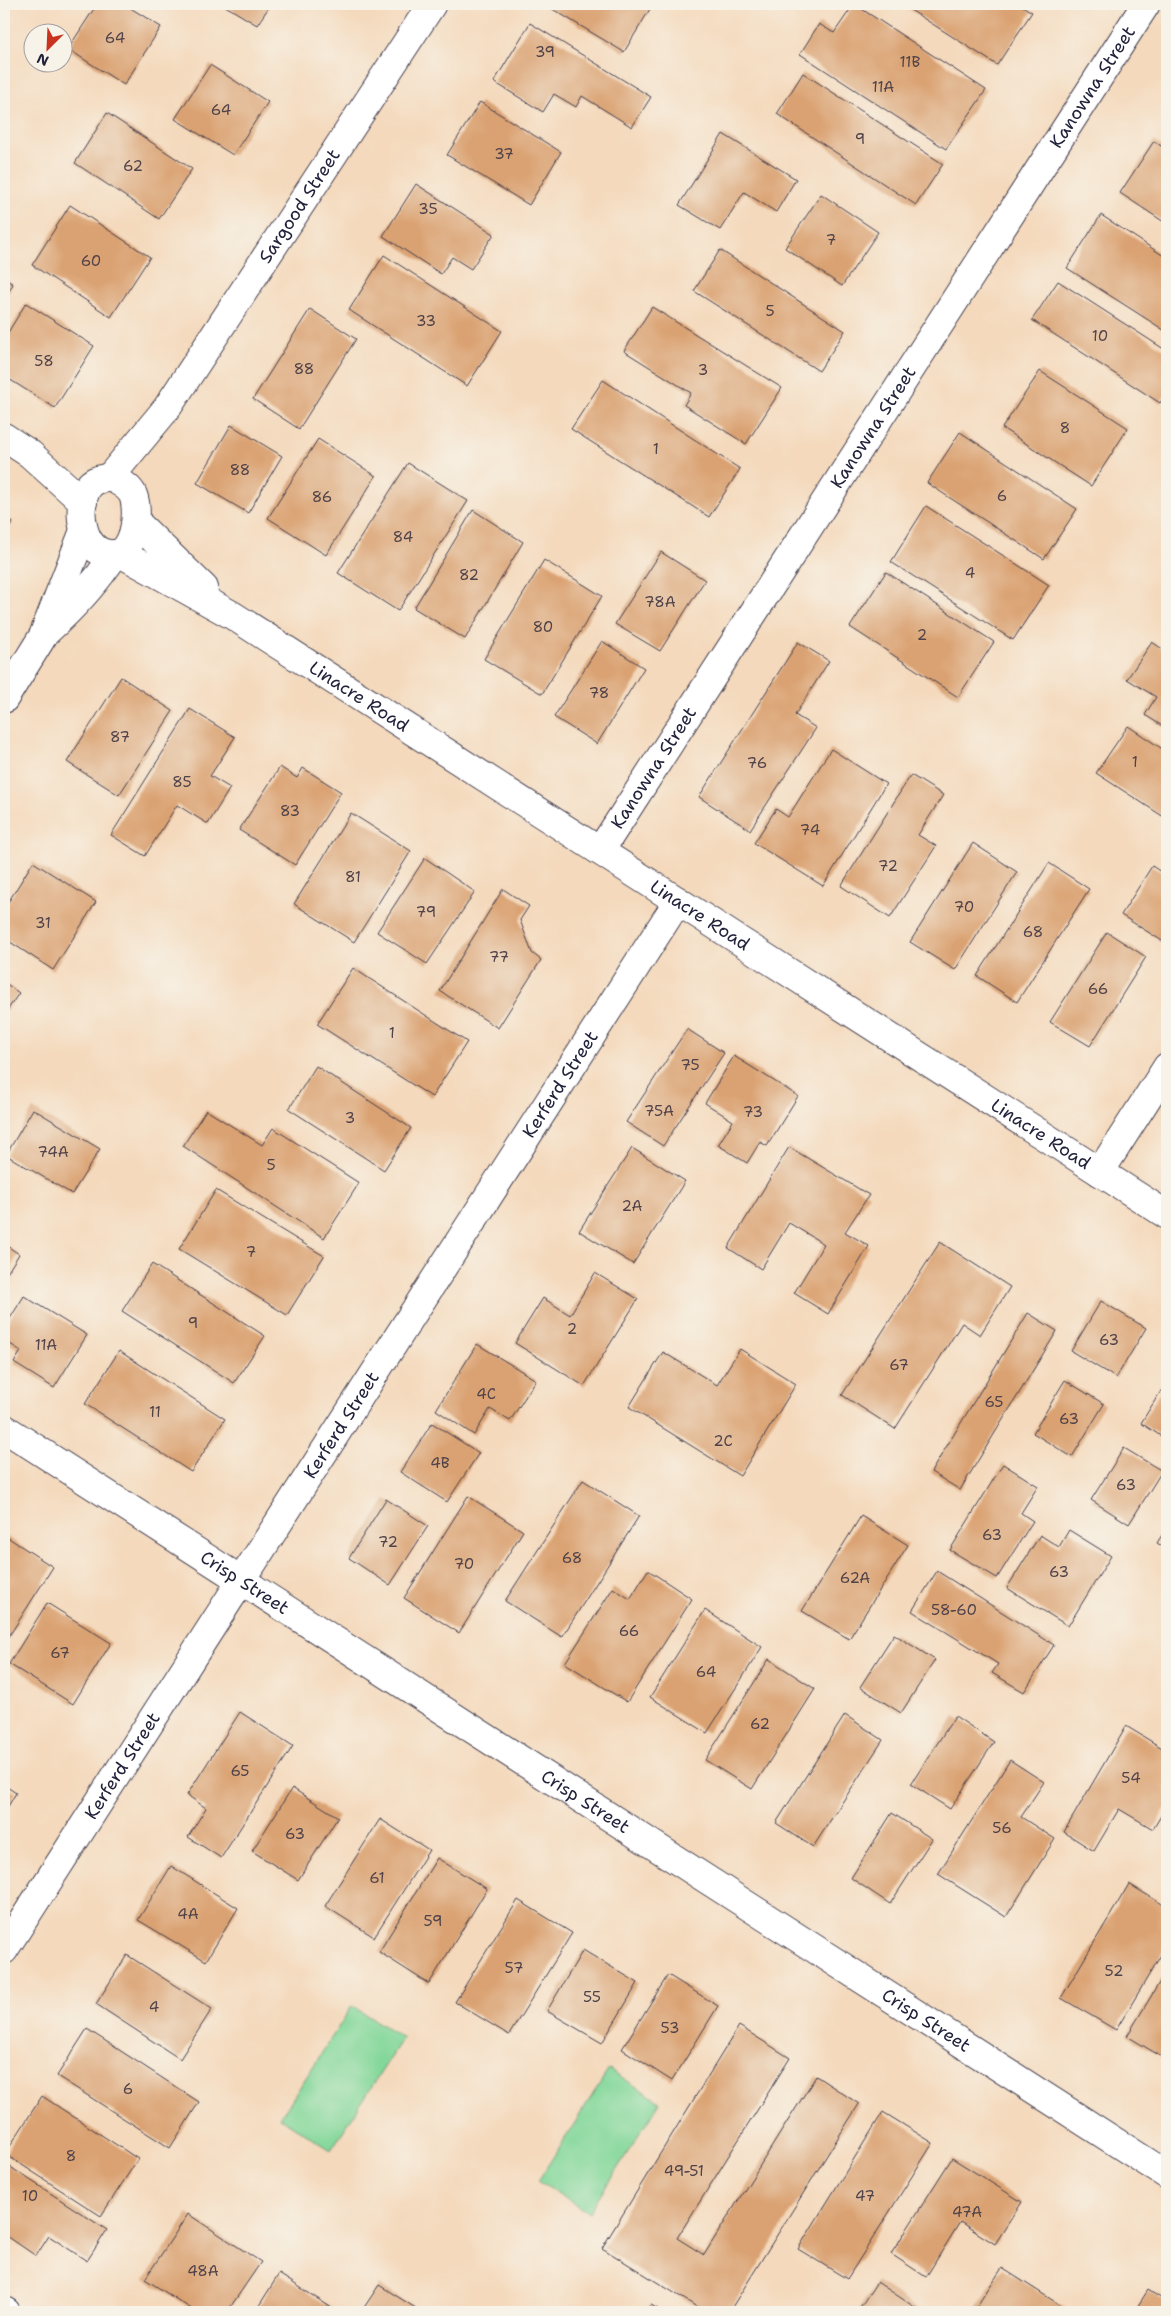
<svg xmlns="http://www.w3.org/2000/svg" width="1171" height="2316" viewBox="0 0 1171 2316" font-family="'Shantell Sans',sans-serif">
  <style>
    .green { fill: #82d79a; stroke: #527c6a }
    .building { fill: #daa272 }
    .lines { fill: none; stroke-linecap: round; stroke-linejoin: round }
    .minor-casing { stroke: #423d4e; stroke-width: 30 }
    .minor { stroke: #fff; stroke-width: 28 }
    .labels { text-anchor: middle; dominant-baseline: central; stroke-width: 4.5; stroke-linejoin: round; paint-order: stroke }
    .number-label { font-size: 15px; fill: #504249 }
    .street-label { font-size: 18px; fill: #22223b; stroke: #f7f3e8 }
  </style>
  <rect width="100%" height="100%" fill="#f7f3e8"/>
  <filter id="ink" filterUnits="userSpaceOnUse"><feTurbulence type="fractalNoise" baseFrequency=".02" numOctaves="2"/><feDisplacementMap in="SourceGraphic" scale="10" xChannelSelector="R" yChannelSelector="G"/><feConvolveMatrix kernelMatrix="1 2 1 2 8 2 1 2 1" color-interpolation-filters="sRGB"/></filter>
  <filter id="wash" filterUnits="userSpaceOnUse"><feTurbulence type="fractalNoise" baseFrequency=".0096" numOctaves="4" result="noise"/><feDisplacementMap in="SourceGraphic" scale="20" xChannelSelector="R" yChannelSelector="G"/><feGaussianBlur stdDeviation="1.12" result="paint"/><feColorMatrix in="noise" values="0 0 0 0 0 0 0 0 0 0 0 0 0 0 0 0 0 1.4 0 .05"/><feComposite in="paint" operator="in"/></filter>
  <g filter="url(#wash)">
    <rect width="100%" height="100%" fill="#f4d9bc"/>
    <path class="green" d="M352 2006 403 2038 331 2150 280 2118Z
      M609 2069 660 2102 589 2213 538 2181Z"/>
    <g id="blocks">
      <path class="building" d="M97 4H124L161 27 124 85 68 49Z
        M222 4H271L257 25Z
        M551 4H653L624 52 549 7Z
        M854 4 986 90 946 149 800 54 819 24 834 33Z
        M901 4H1019L1032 12 997 65Z
        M530 23 651 97 632 127 582 96 576 107 554 94 543 112 494 82Z
        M210 65 268 102 233 155 175 119Z
        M803 73 943 164 916 205 777 114Z
        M480 102 561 152 529 205 447 155Z
        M107 113 192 169 159 219 75 163Z
        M723 134 796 179 776 212 744 192 720 230 679 205Z
        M1154 141 1167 150V224L1120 193Z
        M416 184 494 234 471 269 452 257 441 274 383 236Z
        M821 194 878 232 842 286 785 248Z
        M70 205 150 257 111 317 32 265Z
        M1101 215 1167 258V332L1067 268Z
        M720 250 845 331 819 371 694 291Z
        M384 255 502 331 467 386 349 310Z
        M4 278 13 284 4 300Z
        M1058 281 1167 351V393L1160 403 1032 320Z
        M26 303 94 346 55 408 4 376V339Z
        M652 307 782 388 746 444 684 405 691 393 624 351Z
        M310 309 356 339 299 429 253 399Z
        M1040 371 1128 428 1091 486 1002 428Z
        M603 380 740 469 709 517 571 429Z
        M231 425 282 456 248 513 197 483Z
        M960 432 1077 509 1044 559 927 483Z
        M318 439 376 476 326 555 268 518Z
        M408 463 468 501 398 611 338 573Z
        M926 506 1049 585 1013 640 891 562Z
        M473 510 523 542 465 639 414 608Z
        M4 516 13 522 4 535Z
        M661 552 705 580 660 651 615 624Z
        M544 560 602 596 542 694 484 659Z
        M886 572 994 642 958 697 850 627Z
        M602 641 644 668 597 744 554 717Z
        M798 642 829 661 795 715 816 728 750 830 699 797Z
        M1152 642 1167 652V729L1145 715 1156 697 1127 679Z
        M121 677 173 711 119 795 67 762Z
        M190 709 235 737 210 776 230 788 208 824 177 805 145 856 111 835Z
        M1128 726 1167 752V819L1096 773Z
        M831 749 886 784 823 886 754 843 776 809 788 817Z
        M280 767 297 778 303 768 341 792 295 865 239 830Z
        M911 775 943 795 918 835 936 846 890 918 841 886Z
        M351 813 411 851 354 942 294 904Z
        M973 843 1017 872 955 970 910 942Z
        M425 858 475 892 427 964 377 932Z
        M33 862 96 902 53 970 4 938V909Z
        M1049 863 1089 889 1017 1002 977 976Z
        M1152 866 1167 876V944L1121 915Z
        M503 889 529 906 520 920 532 953 541 960 498 1028 440 991Z
        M1107 932 1146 957 1090 1046 1050 1022Z
        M353 968 467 1042 432 1097 317 1024Z
        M4 982 19 993 4 1015Z
        M687 1029 724 1053 663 1146 626 1122Z
        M734 1056 798 1096 767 1146 760 1142 747 1163 718 1145 733 1121 705 1103Z
        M316 1066 411 1128 384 1170 289 1109Z
        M33 1109 100 1149 72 1194 6 1155Z
        M206 1110 262 1145 273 1128 359 1183 324 1238 183 1146Z
        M789 1147 869 1195 845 1232 869 1246 828 1314 794 1293 824 1244 789 1223 761 1269 728 1248Z
        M632 1148 685 1181 633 1264 579 1231Z
        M216 1190 324 1256 287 1315 179 1249Z
        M940 1242 1010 1287 980 1335 962 1323 895 1429 842 1395Z
        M4 1244 19 1254 4 1278Z
        M152 1264 265 1336 234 1383 122 1311Z
        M595 1273 638 1299 584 1386 515 1343 543 1298 570 1315Z
        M24 1296 87 1335 54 1388 14 1363 21 1351 4 1340V1328Z
        M1101 1301 1146 1328 1116 1378 1071 1351Z
        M1028 1313 1057 1331 960 1490 931 1472Z
        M477 1344 536 1380 510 1421 490 1409 474 1435 436 1410Z
        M740 1349 796 1384 740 1476 629 1407 663 1352 717 1385Z
        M119 1351 225 1419 191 1472 85 1404Z
        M1065 1380 1104 1404 1072 1457 1033 1433Z
        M1167 1381V1440L1141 1423Z
        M432 1423 479 1453 447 1502 400 1472Z
        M1124 1448 1162 1471 1129 1524 1091 1500Z
        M1003 1464 1038 1486 1021 1513 1033 1521 997 1578 950 1550Z
        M583 1480 639 1516 562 1637 505 1601Z
        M468 1496 523 1531 459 1633 404 1598Z
        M386 1499 428 1526 390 1585 349 1558Z
        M861 1516 908 1545 849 1639 802 1611Z
        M1167 1527V1549L1157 1543Z
        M1069 1530 1111 1556 1068 1626 1007 1588 1040 1535 1059 1547Z
        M4 1535 53 1567 4 1644Z
        M648 1570 692 1599 627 1702 565 1663 613 1588 630 1599Z
        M937 1571 1054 1645 1024 1692 992 1673 998 1664 912 1611Z
        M47 1603 111 1643 73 1704 9 1664Z
        M705 1610 762 1647 707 1733 650 1697Z
        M894 1634 935 1660 901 1713 860 1687Z
        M769 1659 815 1689 752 1789 705 1760Z
        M240 1712 293 1746 221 1858 188 1837 206 1808 187 1795Z
        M845 1715 883 1740 813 1847 776 1823Z
        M955 1716 994 1742 950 1809 911 1784Z
        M1126 1726 1167 1751V1806L1153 1829 1119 1809 1094 1851 1064 1832Z
        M1010 1760 1044 1782 1021 1817 1055 1839 1006 1917 938 1874Z
        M4 1785 16 1793 4 1813Z
        M292 1788 338 1817 298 1880 252 1851Z
        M892 1813 932 1839 890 1904 851 1878Z
        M380 1819 429 1850 374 1937 325 1906Z
        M437 1858 487 1889 429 1984 379 1952Z
        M171 1866 238 1908 206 1961 138 1920Z
        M1129 1884 1167 1907V1945L1116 2030 1061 1998Z
        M518 1900 572 1933 509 2035 455 2002Z
        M583 1950 638 1983 602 2043 547 2011Z
        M127 1955 212 2009 180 2059 96 2004Z
        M1167 1970V2060L1127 2036Z
        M668 1975 718 2006 672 2081 622 2049Z
        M739 2026 790 2058 677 2238 704 2255 816 2076 859 2104 729 2312H705L602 2248Z
        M87 2029 199 2102 170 2148 57 2076Z
        M42 2096 138 2159 101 2216 5 2154Z
        M883 2112 933 2143 847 2279 798 2249Z
        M952 2158 1022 2202 995 2244 960 2222 926 2277 891 2254Z
        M4 2163 107 2230 87 2261 49 2236 36 2256 4 2234Z
        M188 2214 261 2262 227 2312H196L145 2279Z
        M1002 2268 1071 2312H973Z
        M279 2274 332 2308 329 2312H255Z
        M877 2282 922 2312H857Z
        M379 2285 422 2312H361Z
        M1148 2290 1167 2302V2312H1134Z
        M651 2305 663 2312H646Z"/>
    </g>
  </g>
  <g filter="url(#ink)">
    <use href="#blocks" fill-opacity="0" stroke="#423d4e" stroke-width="1"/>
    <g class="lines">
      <g class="minor-casing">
        <g id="minor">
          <path d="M4 437 30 454 83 502"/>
          <path id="s1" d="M110 477 167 408 432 4"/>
          <path d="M110 477C118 481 127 485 132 493 140 507 136 552 115 554 77 558 73 492 95 481 99 479 106 478 110 477Z"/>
          <path d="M136 522 204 588"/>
          <path id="s2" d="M120 553 232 615 1167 1215"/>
          <path d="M47 631C74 607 95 584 115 554"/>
          <path d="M4 699 43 636 83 533"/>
          <path id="s3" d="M600 851 1146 4"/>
          <path d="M1100 1172 1167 1067"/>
          <path id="s4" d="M4 1428 1167 2175"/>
          <path id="s5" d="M4 1950 678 901"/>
          <path d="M4 2311 6 2312"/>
        </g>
      </g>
      <use href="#minor" class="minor"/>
    </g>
  </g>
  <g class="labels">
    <g class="number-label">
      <text x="115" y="38">64</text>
      <text x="545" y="52">39</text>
      <text x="910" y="62">11B</text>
      <text x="883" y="87">11A</text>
      <text x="221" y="110">64</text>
      <text x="860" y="139">9</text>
      <text x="504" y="154">37</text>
      <text x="133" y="166">62</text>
      <text x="428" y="209">35</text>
      <text x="831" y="240">7</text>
      <text x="91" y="261">60</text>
      <text x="770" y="311">5</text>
      <text x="426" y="321">33</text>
      <text x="1100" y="336">10</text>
      <text x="44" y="361">58</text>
      <text x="304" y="369">88</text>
      <text x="703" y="370">3</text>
      <text x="1065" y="428">8</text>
      <text x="656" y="449">1</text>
      <text x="240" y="470">88</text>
      <text x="1002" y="496">6</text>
      <text x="322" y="497">86</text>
      <text x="403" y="537">84</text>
      <text x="970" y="573">4</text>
      <text x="469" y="575">82</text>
      <text x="660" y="602">78A</text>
      <text x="543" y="627">80</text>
      <text x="922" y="635">2</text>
      <text x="599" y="693">78</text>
      <text x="120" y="737">87</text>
      <text x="1135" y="762">1</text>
      <text x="757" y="763">76</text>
      <text x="182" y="782">85</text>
      <text x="290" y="811">83</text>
      <text x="810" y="830">74</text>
      <text x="888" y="866">72</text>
      <text x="353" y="877">81</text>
      <text x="964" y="907">70</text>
      <text x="426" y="912">79</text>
      <text x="43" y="923">31</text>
      <text x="1033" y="932">68</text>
      <text x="499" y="957">77</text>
      <text x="1098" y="989">66</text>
      <text x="392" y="1033">1</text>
      <text x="690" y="1065">75</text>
      <text x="659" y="1111">75A</text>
      <text x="753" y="1112">73</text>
      <text x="350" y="1118">3</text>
      <text x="53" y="1152">74A</text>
      <text x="271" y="1165">5</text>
      <text x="632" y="1206">2A</text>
      <text x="251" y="1252">7</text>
      <text x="193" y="1323">9</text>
      <text x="572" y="1329">2</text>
      <text x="1109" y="1340">63</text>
      <text x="46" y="1345">11A</text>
      <text x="899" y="1365">67</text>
      <text x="486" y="1394">4C</text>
      <text x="994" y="1402">65</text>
      <text x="155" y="1412">11</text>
      <text x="1069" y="1419">63</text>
      <text x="723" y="1441">2C</text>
      <text x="440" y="1463">4B</text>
      <text x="1126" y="1485">63</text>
      <text x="992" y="1535">63</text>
      <text x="388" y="1542">72</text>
      <text x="572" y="1558">68</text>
      <text x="464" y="1564">70</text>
      <text x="1059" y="1572">63</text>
      <text x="855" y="1578">62A</text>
      <text x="954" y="1610">58-60</text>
      <text x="629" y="1631">66</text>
      <text x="60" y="1653">67</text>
      <text x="706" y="1672">64</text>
      <text x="760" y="1724">62</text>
      <text x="240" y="1771">65</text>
      <text x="1131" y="1778">54</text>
      <text x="1002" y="1828">56</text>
      <text x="295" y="1834">63</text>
      <text x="377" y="1878">61</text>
      <text x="188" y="1914">4A</text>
      <text x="433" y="1921">59</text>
      <text x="514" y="1968">57</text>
      <text x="1114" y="1971">52</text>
      <text x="592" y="1997">55</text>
      <text x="154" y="2007">4</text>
      <text x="670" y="2028">53</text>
      <text x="128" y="2089">6</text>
      <text x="71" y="2156">8</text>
      <text x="684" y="2171">49-51</text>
      <text x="30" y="2196">10</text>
      <text x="865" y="2196">47</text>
      <text x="967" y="2212">47A</text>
      <text x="203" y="2271">48A</text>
    </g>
    <g class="street-label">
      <text stroke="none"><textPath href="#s3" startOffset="909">Kanowna Street</textPath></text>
      <text stroke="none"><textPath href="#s1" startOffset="331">Sargood Street</textPath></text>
      <text stroke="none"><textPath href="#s3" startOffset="504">Kanowna Street</textPath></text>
      <text stroke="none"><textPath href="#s2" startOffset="279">Linacre Road</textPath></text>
      <text stroke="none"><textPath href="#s3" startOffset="99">Kanowna Street</textPath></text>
      <text stroke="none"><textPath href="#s2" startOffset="684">Linacre Road</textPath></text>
      <text stroke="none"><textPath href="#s5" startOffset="1029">Kerferd Street</textPath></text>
      <text stroke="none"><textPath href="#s2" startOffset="1089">Linacre Road</textPath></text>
      <text stroke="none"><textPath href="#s5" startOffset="624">Kerferd Street</textPath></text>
      <text stroke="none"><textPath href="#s4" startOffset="286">Crisp Street</textPath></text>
      <text stroke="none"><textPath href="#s5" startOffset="219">Kerferd Street</textPath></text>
      <text stroke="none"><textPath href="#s4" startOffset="691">Crisp Street</textPath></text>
      <text stroke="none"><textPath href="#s4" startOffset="1096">Crisp Street</textPath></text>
    </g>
  </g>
  <rect width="1171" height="2316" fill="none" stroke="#f7f3e8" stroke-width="20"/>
  <g transform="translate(48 48) rotate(204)"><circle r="24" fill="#f7f3e8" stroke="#a29fa3"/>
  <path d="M0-4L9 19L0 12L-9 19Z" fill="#c8321e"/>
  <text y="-8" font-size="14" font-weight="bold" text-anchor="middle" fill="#22223b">N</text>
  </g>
</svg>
